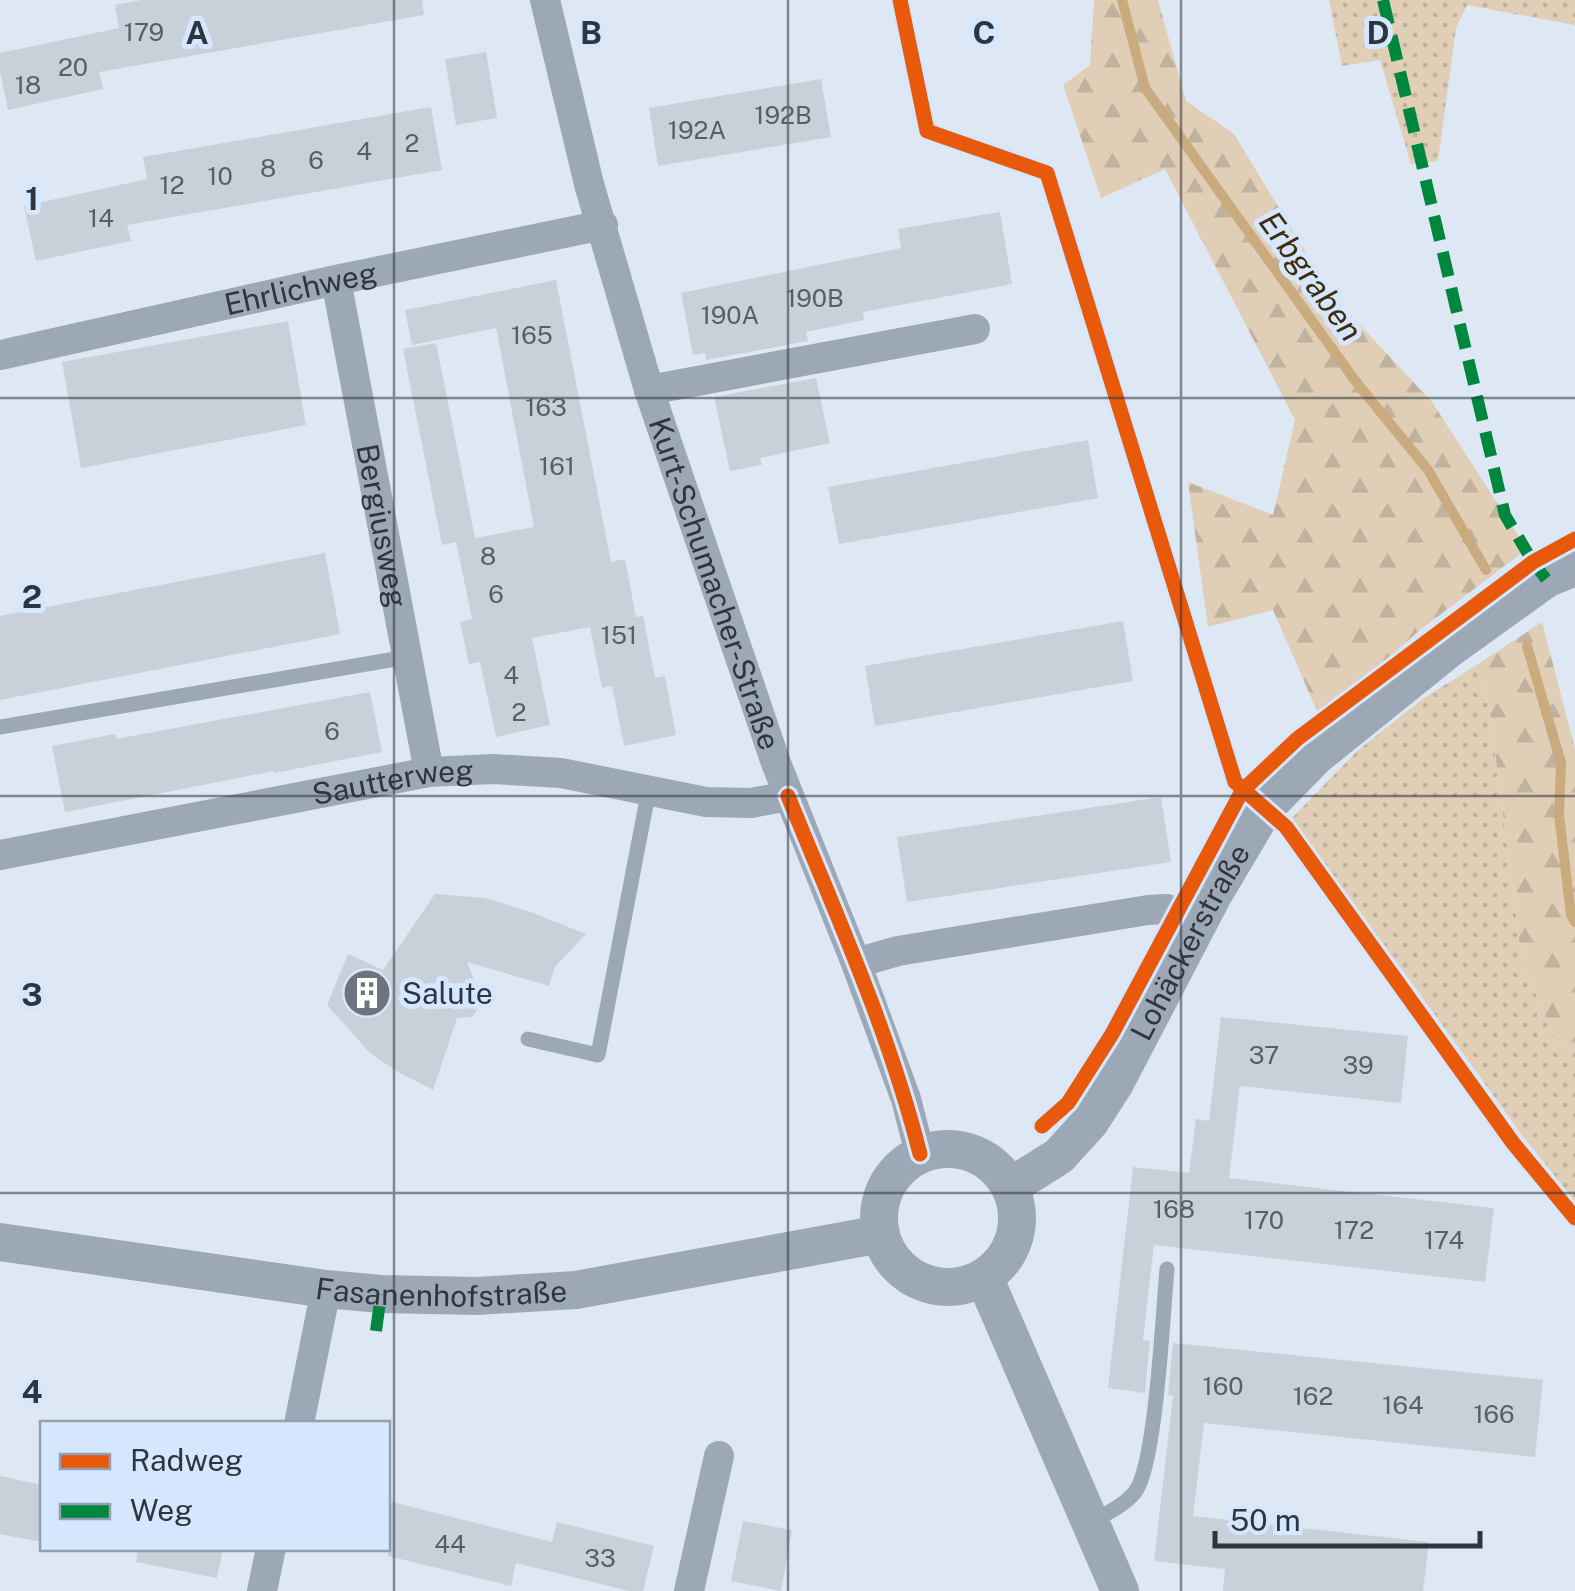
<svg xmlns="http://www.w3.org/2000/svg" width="1575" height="1591" viewBox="0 0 1575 1591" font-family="'Public Sans',sans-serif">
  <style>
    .grass { fill: url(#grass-dots) }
    .forest { fill: url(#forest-firs) }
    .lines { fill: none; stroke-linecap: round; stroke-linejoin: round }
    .stream { stroke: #caab7f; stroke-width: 10 }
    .building { fill: #c8d0d9 }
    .service { stroke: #9da8b7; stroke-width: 15 }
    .minor { stroke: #9da8b7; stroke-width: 30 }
    .tertiary { stroke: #9da8b7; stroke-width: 38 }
    .quiet { stroke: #00873e; stroke-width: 12; stroke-dasharray: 25 12; stroke-linecap: butt }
    .cycleway-casing { stroke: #d5e7fe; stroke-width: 21 }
    .cycleway { stroke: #e8590c; stroke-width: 15 }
    .grid { fill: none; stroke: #2e353e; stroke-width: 2.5; stroke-opacity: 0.55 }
    .labels { text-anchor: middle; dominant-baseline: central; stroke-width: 10; stroke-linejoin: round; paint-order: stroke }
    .number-label { font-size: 25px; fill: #575e67 }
    .street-label { font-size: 30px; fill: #2e353e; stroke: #d5e7fe }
    .poi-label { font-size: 30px; fill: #2e353e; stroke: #d5e7fe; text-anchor: start }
    .water-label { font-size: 32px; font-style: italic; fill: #412c0e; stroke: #d5e7fe }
    .grid-label { font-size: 32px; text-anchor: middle; font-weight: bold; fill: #2e353e; stroke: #d5e7fe; stroke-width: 10; stroke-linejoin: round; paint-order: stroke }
  </style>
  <defs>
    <pattern id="grass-dots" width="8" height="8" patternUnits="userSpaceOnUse" patternTransform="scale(2.5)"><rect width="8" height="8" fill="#e0ceb6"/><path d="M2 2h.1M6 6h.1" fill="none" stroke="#c0b29e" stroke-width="1.8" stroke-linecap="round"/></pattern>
    <pattern id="forest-firs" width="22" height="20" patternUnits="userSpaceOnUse" patternTransform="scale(2.5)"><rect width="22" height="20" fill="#e0ceb6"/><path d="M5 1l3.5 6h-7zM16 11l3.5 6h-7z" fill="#c0b29e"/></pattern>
  </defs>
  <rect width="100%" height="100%" fill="#dee8f5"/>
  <path class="grass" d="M1329 0H1575V25L1467 5 1456 28 1438 161 1411 164 1380 60 1342 66Z
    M1475 666 1489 705 1522 963 1558 1045 1575 1051V1201L1522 1135 1292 818 1357 751 1424 698Z"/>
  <path class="forest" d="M1094 0H1158L1186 101 1234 134 1331 294 1432 402 1527 549 1420 630 1320 718 1273 610 1208 627 1188 482 1273 515 1295 420 1165 169 1101 198 1063 85 1090 65Z
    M1542 622 1575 749V1051L1558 1045 1522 963 1489 705 1475 666Z"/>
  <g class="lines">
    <path class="stream" d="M1122 0 1145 88 1356 382 1428 470 1486 570
      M1527 646 1561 763 1559 815 1571 915 1575 922"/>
  </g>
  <path class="building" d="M141 0H422L424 15 99 72 103 89 8 110 0 71V53L119 28 115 5Z
    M486 52 497 118 456 125 445 59Z
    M821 79 831 137 658 166 649 108Z
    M431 107 442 170 127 225 131 241 36 261 24 206 147 179 143 157Z
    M1000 212 1012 284 863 312 864 320 806 332 808 341 706 360 705 353 693 355 681 293 901 248 898 229Z
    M556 280 611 562 625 559 636 617 643 616 655 678 665 676 676 735 624 746 612 686 602 688 590 627 532 638 550 725 496 737 480 662 469 664 460 622 472 619 464 580 456 542 442 545 403 349 436 343 475 538 534 527 496 328 412 345 405 310Z
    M288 321 306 425 81 468 62 362Z
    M816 378 830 443 760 458 762 465 730 471 714 397Z
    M1088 440 1098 498 839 544 828 487Z
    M325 553 340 634 0 700V616Z
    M1123 621 1133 681 875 726 865 666Z
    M370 692 382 752 274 773V771L65 812 52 746 115 734 116 739Z
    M1161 797 1171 862 907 902 897 837Z
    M435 894 485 898 531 912 586 934 555 967 549 986 467 962 483 1001 472 1017 457 1018 433 1090 398 1072 370 1053 327 1005 348 954 383 970Z
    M1221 1017 1408 1036 1401 1103 1240 1086 1229 1178 1494 1208 1485 1282 1154 1245 1143 1340 1150 1341 1145 1393 1108 1388 1133 1167 1189 1173 1196 1119 1209 1121Z
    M1173 1343 1543 1380 1535 1457 1204 1423 1193 1516 1429 1542 1423 1591H1223L1225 1569 1154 1561 1173 1396 1168 1395Z
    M0 1476 42 1485V1542L0 1534Z
    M388 1501 552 1542 557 1522 654 1546 643 1591H629L516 1563 511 1586 388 1556Z
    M743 1521 792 1530 781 1591 731 1581Z
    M138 1548H223L217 1578 136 1562Z"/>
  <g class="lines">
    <path class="service" d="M0 727 407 657
      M528 1039 598 1055 649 789
      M1090 1523C1105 1514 1124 1506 1135 1492 1156 1466 1163 1310 1167 1269"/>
    <g class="minor">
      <path id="s1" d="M545 0 589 184 649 390 776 763 856 963 906 1099 920 1154"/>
      <path id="s2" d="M336 280 429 772"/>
      <path id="s3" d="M0 355 336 280 603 225"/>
      <path d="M649 390 975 329"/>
      <path id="s4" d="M0 855 429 772 493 769 561 773 706 802 751 803 788 796"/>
      <path d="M856 963 898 951 1148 910 1167 909"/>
      <path d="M299 1424 326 1289"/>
      <path d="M262 1591 271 1548"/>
      <path d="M689 1591 719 1456"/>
    </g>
    <g class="tertiary">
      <circle cx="948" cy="1218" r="69"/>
      <path id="s5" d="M1010 1187 1059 1156 1090 1122 1115 1083 1213 895 1264 809 1316 756 1450 648 1546 579 1575 567"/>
      <path id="s6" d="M0 1242 326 1289 381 1294 477 1296 576 1290 881 1234"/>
      <path d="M984 1277 1120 1591"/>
    </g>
    <path class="quiet" d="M1383 0 1505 515 1533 562 1546 579
      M376 1331 381 1294"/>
    <g class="cycleway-casing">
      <path id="cycleway" d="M900 0 927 131 1047 173 1235 782 1286 827 1513 1143 1575 1218
        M788 796C836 914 889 1031 920 1154
        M1042 1126 1068 1103 1112 1034 1242 791 1297 739 1533 562 1575 539"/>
    </g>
    <use href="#cycleway" class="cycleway"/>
  </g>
  <path class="grid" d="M394 0V1591M788 0V1591M1181 0V1591M0 398H1575M0 796H1575M0 1193H1575"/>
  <defs>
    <g id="building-disc" transform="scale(2.5)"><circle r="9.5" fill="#6c747e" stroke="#d5e7fe"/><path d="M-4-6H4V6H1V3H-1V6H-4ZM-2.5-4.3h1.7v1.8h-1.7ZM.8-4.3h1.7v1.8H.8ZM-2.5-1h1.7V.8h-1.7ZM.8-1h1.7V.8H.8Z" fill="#fff"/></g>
  </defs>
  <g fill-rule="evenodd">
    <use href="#building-disc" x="367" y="993"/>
  </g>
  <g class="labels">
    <g class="number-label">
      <text x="144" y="32">179</text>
      <text x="73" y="67">20</text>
      <text x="28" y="85">18</text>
      <text x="783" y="115">192B</text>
      <text x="697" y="130">192A</text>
      <text x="412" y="143">2</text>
      <text x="364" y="151">4</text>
      <text x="316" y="160">6</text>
      <text x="268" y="168">8</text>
      <text x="220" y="176">10</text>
      <text x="172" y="185">12</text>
      <text x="101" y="218">14</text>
      <text x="815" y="298">190B</text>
      <text x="730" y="315">190A</text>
      <text x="532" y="335">165</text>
      <text x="546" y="407">163</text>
      <text x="557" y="466">161</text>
      <text x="488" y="556">8</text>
      <text x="496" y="594">6</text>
      <text x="619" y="635">151</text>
      <text x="511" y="675">4</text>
      <text x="519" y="712">2</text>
      <text x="332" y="731">6</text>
      <text x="1264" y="1055">37</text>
      <text x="1358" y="1065">39</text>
      <text x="1174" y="1209">168</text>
      <text x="1264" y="1220">170</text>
      <text x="1354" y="1230">172</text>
      <text x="1444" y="1240">174</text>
      <text x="1223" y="1386">160</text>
      <text x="1313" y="1396">162</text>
      <text x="1403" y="1405">164</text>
      <text x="1494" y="1414">166</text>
      <text x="450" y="1544">44</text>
      <text x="600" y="1558">33</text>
    </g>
    <g class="street-label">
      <text stroke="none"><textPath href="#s3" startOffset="308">Ehrlichweg</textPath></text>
      <text stroke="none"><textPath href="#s2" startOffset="250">Bergiusweg</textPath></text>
      <text stroke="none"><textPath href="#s1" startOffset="608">Kurt-Schumacher-Straße</textPath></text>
      <text stroke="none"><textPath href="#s4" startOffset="400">Sautterweg</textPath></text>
      <text stroke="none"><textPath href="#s5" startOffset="310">Lohäckerstraße</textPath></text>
      <text stroke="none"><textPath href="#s6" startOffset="445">Fasanenhofstraße</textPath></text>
    </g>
    <g class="poi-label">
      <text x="402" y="993">Salute</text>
    </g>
    <g class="water-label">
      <text transform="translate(1311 276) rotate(54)">Erbgraben</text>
    </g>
  </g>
  <g class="grid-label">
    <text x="197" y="44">A</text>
    <text x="591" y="44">B</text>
    <text x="984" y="44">C</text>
    <text x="1378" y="44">D</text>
    <text x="32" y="210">1</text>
    <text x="32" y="608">2</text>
    <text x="32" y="1006">3</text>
    <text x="32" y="1403">4</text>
  </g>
  <rect x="40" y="1421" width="350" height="130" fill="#d5e7fe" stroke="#92a0b1" stroke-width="2.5"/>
  <rect x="60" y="1454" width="50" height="15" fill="#e8590c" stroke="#92a0b1" stroke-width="2.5"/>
  <text x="130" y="1471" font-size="30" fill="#2e353e">Radweg</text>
  <rect x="60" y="1504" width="50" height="15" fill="#00873e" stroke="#92a0b1" stroke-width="2.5"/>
  <text x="130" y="1521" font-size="30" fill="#2e353e">Weg</text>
  <path d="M1215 1531v15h265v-15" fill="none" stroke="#2e353e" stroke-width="5"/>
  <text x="1230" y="1531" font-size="30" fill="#2e353e" stroke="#d5e7fe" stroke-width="8" paint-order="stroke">50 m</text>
</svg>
